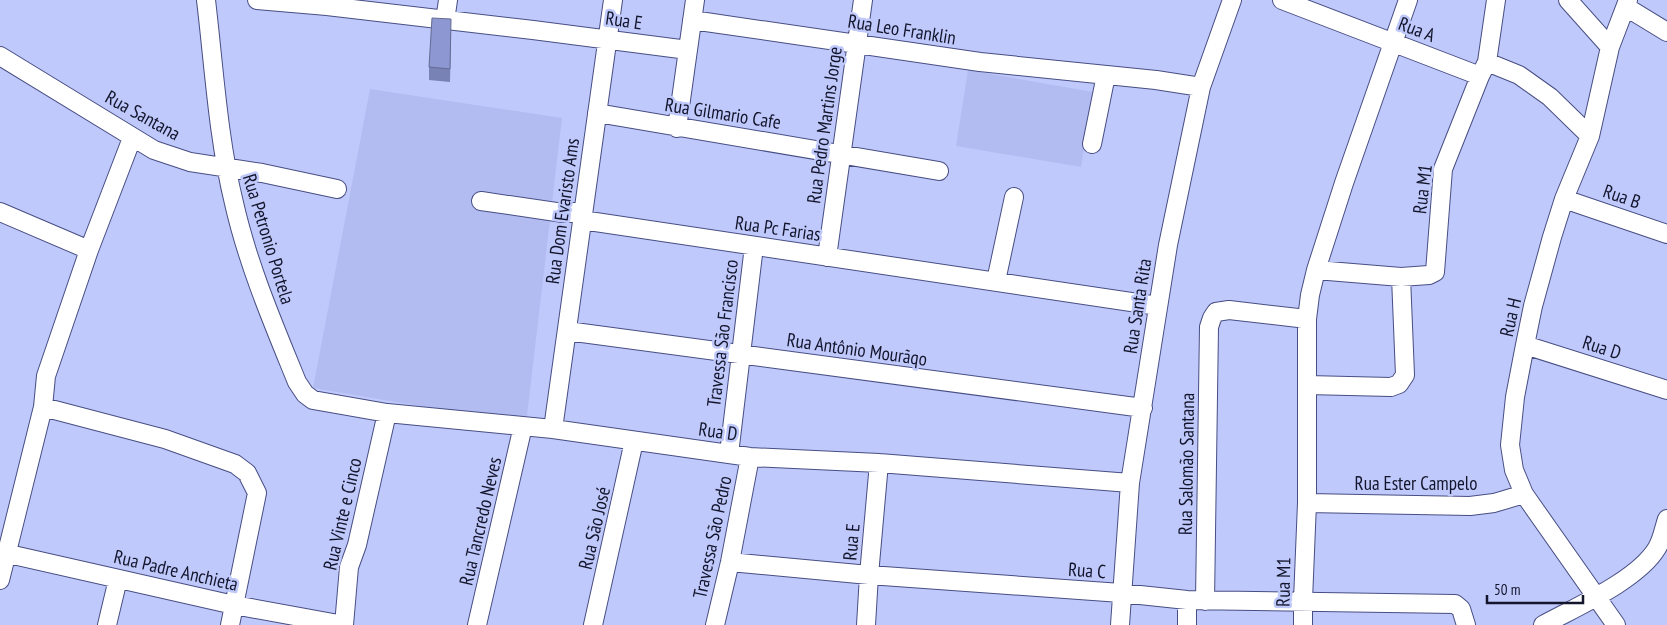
<svg xmlns="http://www.w3.org/2000/svg" width="1667" height="625" viewBox="0 0 1667 625" font-family="'PT Sans Narrow',sans-serif">
  <style>
    .built { fill: #b2bcf1 }
    .lines { fill: none; stroke-linecap: round; stroke-linejoin: round }
    .minor-casing { stroke: #474e83; stroke-width: 20 }
    .minor { stroke: #fff; stroke-width: 18 }
    .wall { fill: #7982b5 }
    .building { fill: #8d97d2; stroke: #636a93 }
    .labels { text-anchor: middle; dominant-baseline: central; stroke-width: 5; stroke-linejoin: round; paint-order: stroke }
    .street-label { font-size: 19px; fill: #12152b; stroke: #c0c9fb }
  </style>
  <rect width="100%" height="100%" fill="#c0c9fb"/>
  <path class="built" d="M968 70 1093 92 1081 167 956 146Z
    M370 89 562 118 526 424 313 388Z"/>
  <g class="lines">
    <g class="minor-casing">
      <path id="minor" d="M206 0C214 67 218 138 234 203 248 265 273 323 297 382L305 394 313 400 387 413 553 429 750 457 879 463 1130 483
        M257 0 327 6 533 30 688 50
        M1282 0 1480 76
        M1568 0 1610 47
        M1626 7 1667 32
        M692 20 980 62 1156 80 1201 87
        M445 21 448 0
        M0 56 154 150 190 162 262 173 337 189
        M1487 62 1519 75 1550 97 1590 136
        M597 113 939 171
        M677 128 695 0
        M1092 144 1106 75
        M1564 199 1667 234
        M481 201 563 213 583 211
        M0 212 89 250
        M582 220 1158 306
        M827 257 863 0
        M1316 270 1344 183 1408 0
        M996 281 1014 197
        M567 331 1143 408
        M1525 345 1667 390
        M1307 385 1391 387 1399 384 1405 375 1401 277
        M43 407 165 439 235 464 247 473 257 493 230 625
        M553 429 613 0
        M729 454 754 246
        M1307 503 1470 506 1494 503 1524 494
        M0 552 234 605 344 625
        M730 562 869 575 1121 593 1187 600 1455 604 1461 609 1466 625
        M0 580 43 407 46 376 89 250 132 138
        M1187 600V625
        M1205 601 1209 327 1212 318 1216 312 1229 310 1307 319
        M107 625 118 579
        M344 625 349 567 357 545 387 413
        M477 625 523 426
        M593 625 634 441
        M715 625 730 562 750 457
        M866 625 869 575 879 463
        M1120 625 1130 483 1168 245 1201 87 1232 0
        M1303 625V600L1307 503V319L1310 295 1316 270 1401 277 1429 275 1435 272 1443 169 1480 76 1487 62 1496 0
        M1543 625C1576 607 1638 580 1657 548 1662 540 1664 528 1667 519
        M1616 625 1524 494 1514 470 1510 445 1515 397 1525 345 1533 306 1552 237 1564 199 1590 136 1610 47 1628 0"/>
    </g>
    <use href="#minor" class="minor"/>
  </g>
  <path class="wall" d="M451 32 450 82 429 80V67Z"/>
  <path class="building" d="M432 18 451 19 450 69 429 67Z"/>
  <g class="labels">
    <g class="street-label">
      <text transform="translate(624 20) rotate(8)">Rua E</text>
      <text transform="translate(902 29) rotate(9)">Rua Leo Franklin</text>
      <text transform="translate(1417 29) rotate(21)">Rua A</text>
      <text transform="translate(723 113) rotate(9)">Rua Gilmario Cafe</text>
      <text transform="translate(143 115) rotate(29)">Rua Santana</text>
      <text transform="translate(824 125) rotate(-82)">Rua Pedro Martins Jorge</text>
      <text transform="translate(1422 189) rotate(-83)">Rua M1</text>
      <text transform="translate(1622 196) rotate(19)">Rua B</text>
      <text transform="translate(562 211) rotate(-82)">Rua Dom Evaristo Ams</text>
      <text transform="translate(778 228) rotate(8)">Rua Pc Farias</text>
      <text transform="translate(269 239) rotate(73)">Rua Petronio Portela</text>
      <text transform="translate(1137 306) rotate(-81)">Rua Santa Rita</text>
      <text transform="translate(1510 317) rotate(-77)">Rua H</text>
      <text transform="translate(722 333) rotate(-83)">Travessa São Francisco</text>
      <text transform="translate(1602 347) rotate(18)">Rua D</text>
      <text transform="translate(857 349) rotate(8)">Rua Antônio Mourãqo</text>
      <text transform="translate(718 431) rotate(8)">Rua D</text>
      <text transform="translate(1186 464) rotate(-89)">Rua Salomão Santana</text>
      <text x="1416" y="483">Rua Ester Campelo</text>
      <text transform="translate(342 514) rotate(-77)">Rua Vinte e Cinco</text>
      <text transform="translate(480 521) rotate(-77)">Rua Tancredo Neves</text>
      <text transform="translate(594 528) rotate(-77)">Rua São José</text>
      <text transform="translate(712 537) rotate(-78)">Travessa São Pedro</text>
      <text transform="translate(851 542) rotate(-85)">Rua E</text>
      <text transform="translate(176 570) rotate(13)">Rua Padre Anchieta</text>
      <text transform="translate(1087 570) rotate(4)">Rua C</text>
      <text transform="translate(1283 582) rotate(-89)">Rua M1</text>
    </g>
  </g>
  <path d="M1487 595v8h96v-8" fill="none" stroke="#12152b" stroke-width="2.5"/>
  <text x="1494" y="595" font-size="15" fill="#12152b" stroke="#c0c9fb" stroke-width="4" paint-order="stroke">50 m</text>
</svg>
